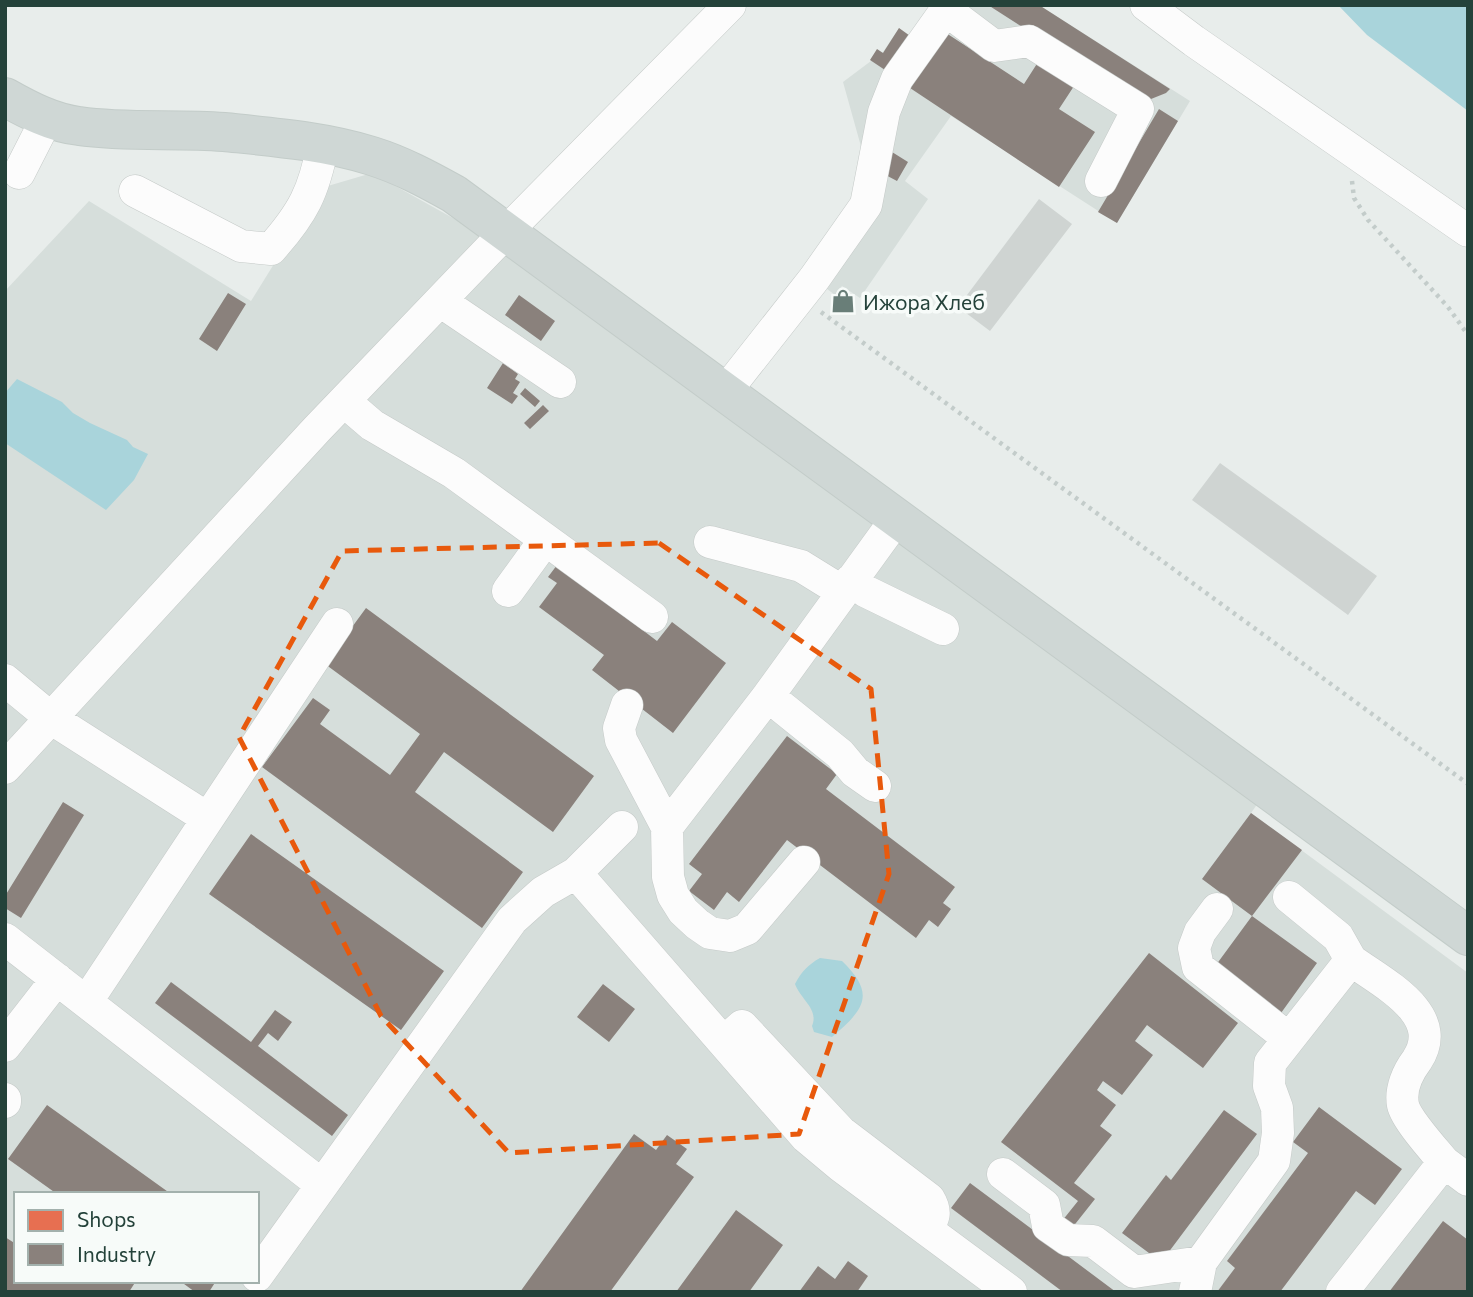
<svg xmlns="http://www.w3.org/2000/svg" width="1473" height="1297" viewBox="0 0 1473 1297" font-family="Commissioner,sans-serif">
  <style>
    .built { fill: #d6dedb; fill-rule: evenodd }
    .water { fill: #a9d4db }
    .shops { fill: #e76f51 }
    .industry { fill: #8a817c }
    .building { fill: #cfd4d2 }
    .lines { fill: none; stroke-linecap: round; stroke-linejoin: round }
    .minor-casing { stroke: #c5cac8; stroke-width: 33 }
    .major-casing { stroke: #c3ccc9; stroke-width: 40 }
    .path { stroke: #c3ccca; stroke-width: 4.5; stroke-dasharray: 3.5 5; stroke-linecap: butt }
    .minor { stroke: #fcfcfc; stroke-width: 32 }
    .major { stroke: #cfd7d5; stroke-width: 38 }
    .marked { fill: none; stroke: #e8590c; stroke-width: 5; stroke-dasharray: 14 9; stroke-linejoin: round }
    .labels { text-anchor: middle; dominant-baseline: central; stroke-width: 7; stroke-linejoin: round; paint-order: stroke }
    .poi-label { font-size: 21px; fill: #24423a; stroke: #f7fbf9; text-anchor: start }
  </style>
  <rect width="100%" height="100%" fill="#e8edeb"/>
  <path class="built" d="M940 5H1039L1190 101 1117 223 951 116 905 181 928 199 860 298 842 286 835 295 814 279 867 168 843 82 883 52 899 28 916 40Z
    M372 173 469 227 1258 803 1251 813 1468 973V1292H5V291L89 201 251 301 321 188ZM16 1194H257V1281H16Z"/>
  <path class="water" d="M1338 5H1468V111L1367 35Z
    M17 379 62 402 73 413 90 423 127 440 133 447 148 454 134 480 106 510 5 443V393Z
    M820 958 842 961C876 994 865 1009 832 1037L814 1032 812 1026C819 1009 801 1000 795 984 801 972 809 964 820 958Z"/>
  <path class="shops" d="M841 290 854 299 844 313 831 304Z"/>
  <path class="industry" d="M988 5H1039L1170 89 1166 93 1141 103Z
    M899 28 917 41 894 76 870 60 877 49 883 53Z
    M943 31 1024 84 1040 59 1076 83 1059 109 1095 132 1059 187 907 86Z
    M1159 109 1178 121 1117 223 1098 212Z
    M892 152 908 162 897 181 880 172Z
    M228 293 246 304 217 351 199 339Z
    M519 295 555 321 541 341 505 315Z
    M503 363 518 374 515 379 520 382 513 393 518 396 512 404 487 388Z
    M525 388 540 401 535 407 520 394Z
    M543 405 549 411 530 429 524 423Z
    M557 565 657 641 672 622 726 663 673 733 592 670 604 655 539 607 557 583 548 577Z
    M366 608 594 776 553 832 444 752 415 792 523 872 482 928 262 767 313 698 330 710 320 724 390 775 420 734 325 664Z
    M787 736 837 774 826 789 955 887 943 903 951 909 938 927 929 920 916 938 787 840 739 902 727 892 714 910 689 891 702 874 689 864Z
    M63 802 84 815 21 918 5 908V896Z
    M1251 813 1302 850 1252 916 1202 879Z
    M251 834 444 971 401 1030 209 894Z
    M1252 916 1317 963 1281 1013 1216 965Z
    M1149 953 1238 1023 1203 1068 1147 1025 1135 1041 1153 1055 1122 1095 1103 1081 1097 1090 1116 1105 1100 1126 1112 1135 1074 1183 1095 1199 1072 1228 1062 1221 1078 1201 1001 1142Z
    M171 982 251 1042 275 1010 292 1022 278 1041 268 1033 258 1046 348 1115 332 1136 155 1003Z
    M603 984 635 1009 609 1042 577 1017Z
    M47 1105 171 1194H57L8 1159Z
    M1319 1107 1402 1169 1375 1205 1356 1191 1280 1292H1217L1235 1268 1227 1261 1308 1153 1293 1142Z
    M1224 1110 1257 1134 1168 1253 1153 1256 1122 1233 1166 1175 1171 1180Z
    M634 1134 656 1150 667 1135 687 1149 676 1164 694 1177 610 1292H520Z
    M970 1183 1116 1292H1063L951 1208Z
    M736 1210 783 1245 749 1292H676Z
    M1443 1221 1468 1240V1292H1389Z
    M5 1237 16 1244V1281H136L129 1292H5Z
    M848 1261 868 1276 857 1292H799L818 1266 835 1279Z
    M180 1281H216L209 1292H195Z"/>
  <path class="building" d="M1039 199 1072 224 990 331 958 307Z
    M1220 463 1377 576 1348 615 1192 500Z"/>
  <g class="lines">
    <g class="minor-casing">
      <path id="minor" d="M1146 5 1194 41 1468 231
        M19 173 47 118
        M135 191 241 246 271 249C303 213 314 192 323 144
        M440 301 560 382
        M725 392 814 279 866 205 884 112 897 79 946 10 994 46 1029 41 1138 109 1101 181
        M344 401 372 425 454 473 652 617
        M710 542 801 566 843 592
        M851 580 865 591 943 629
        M508 591 545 540
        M5 680 52 719 207 818
        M768 696 840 754 855 772 875 786
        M627 705 619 728 621 740 667 827 668 877 673 895 683 911 697 924 710 933 730 936 747 929 804 862
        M5 768 317 429 507 231 730 5
        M667 827 768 696 897 518
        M576 873 806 1137 842 1167 1011 1292
        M1217 909 1200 932 1194 948 1198 967 1288 1038
        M5 939 322 1185
        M87 1001 337 624
        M724 1042 742 1026 841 1132 929 1199C937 1212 934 1218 927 1230
        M5 1046 57 979
        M5 1099V1102
        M1444 1162 1468 1180
        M1003 1174 1044 1205 1048 1226 1068 1240 1093 1241 1134 1272 1201 1262
        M257 1276 512 920 543 892 576 873 622 827
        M1195 1292 1201 1262 1274 1161 1278 1133 1277 1108 1269 1086 1270 1063 1351 960 1338 937 1289 897
        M1342 1292 1444 1162C1434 1150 1406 1119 1403 1105 1400 1089 1408 1072 1417 1060 1447 1014 1382 983 1351 960"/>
    </g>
    <g class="major-casing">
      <path id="major" d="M5 97C28 110 53 123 79 126 127 133 176 128 224 132 273 137 324 141 372 156 401 165 427 179 454 194L1468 936"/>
    </g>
    <path class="path" d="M1352 181 1354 198 1368 220 1448 307 1468 335
      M821 312 1468 784"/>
    <use href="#minor" class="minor"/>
    <use href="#major" class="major"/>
  </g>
  <path class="marked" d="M659 543 871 689 889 874 799 1134 509 1153 381 1016 239 737 342 551Z"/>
  <defs>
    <g id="shop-bare" transform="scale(1.89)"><path d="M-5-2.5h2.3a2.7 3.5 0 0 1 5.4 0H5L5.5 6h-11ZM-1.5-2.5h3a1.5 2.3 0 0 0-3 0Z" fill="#697e78" stroke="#f7fbf9" stroke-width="2.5" paint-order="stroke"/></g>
  </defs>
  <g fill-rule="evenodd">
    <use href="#shop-bare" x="843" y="301"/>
  </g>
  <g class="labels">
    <g class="poi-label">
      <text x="863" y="301">Ижора Хлеб</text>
    </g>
  </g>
  <rect width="1473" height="1297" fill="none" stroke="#24423a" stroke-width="14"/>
  <rect x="14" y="1192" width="245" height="91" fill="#f7fbf9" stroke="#a3b1ad" stroke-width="2"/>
  <rect x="28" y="1210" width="35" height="21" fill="#e76f51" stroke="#a3b1ad" stroke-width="2"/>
  <text x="77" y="1227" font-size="21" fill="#24423a">Shops</text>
  <rect x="28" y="1244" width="35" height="21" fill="#8a817c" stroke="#a3b1ad" stroke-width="2"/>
  <text x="77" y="1262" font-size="21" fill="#24423a">Industry</text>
</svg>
